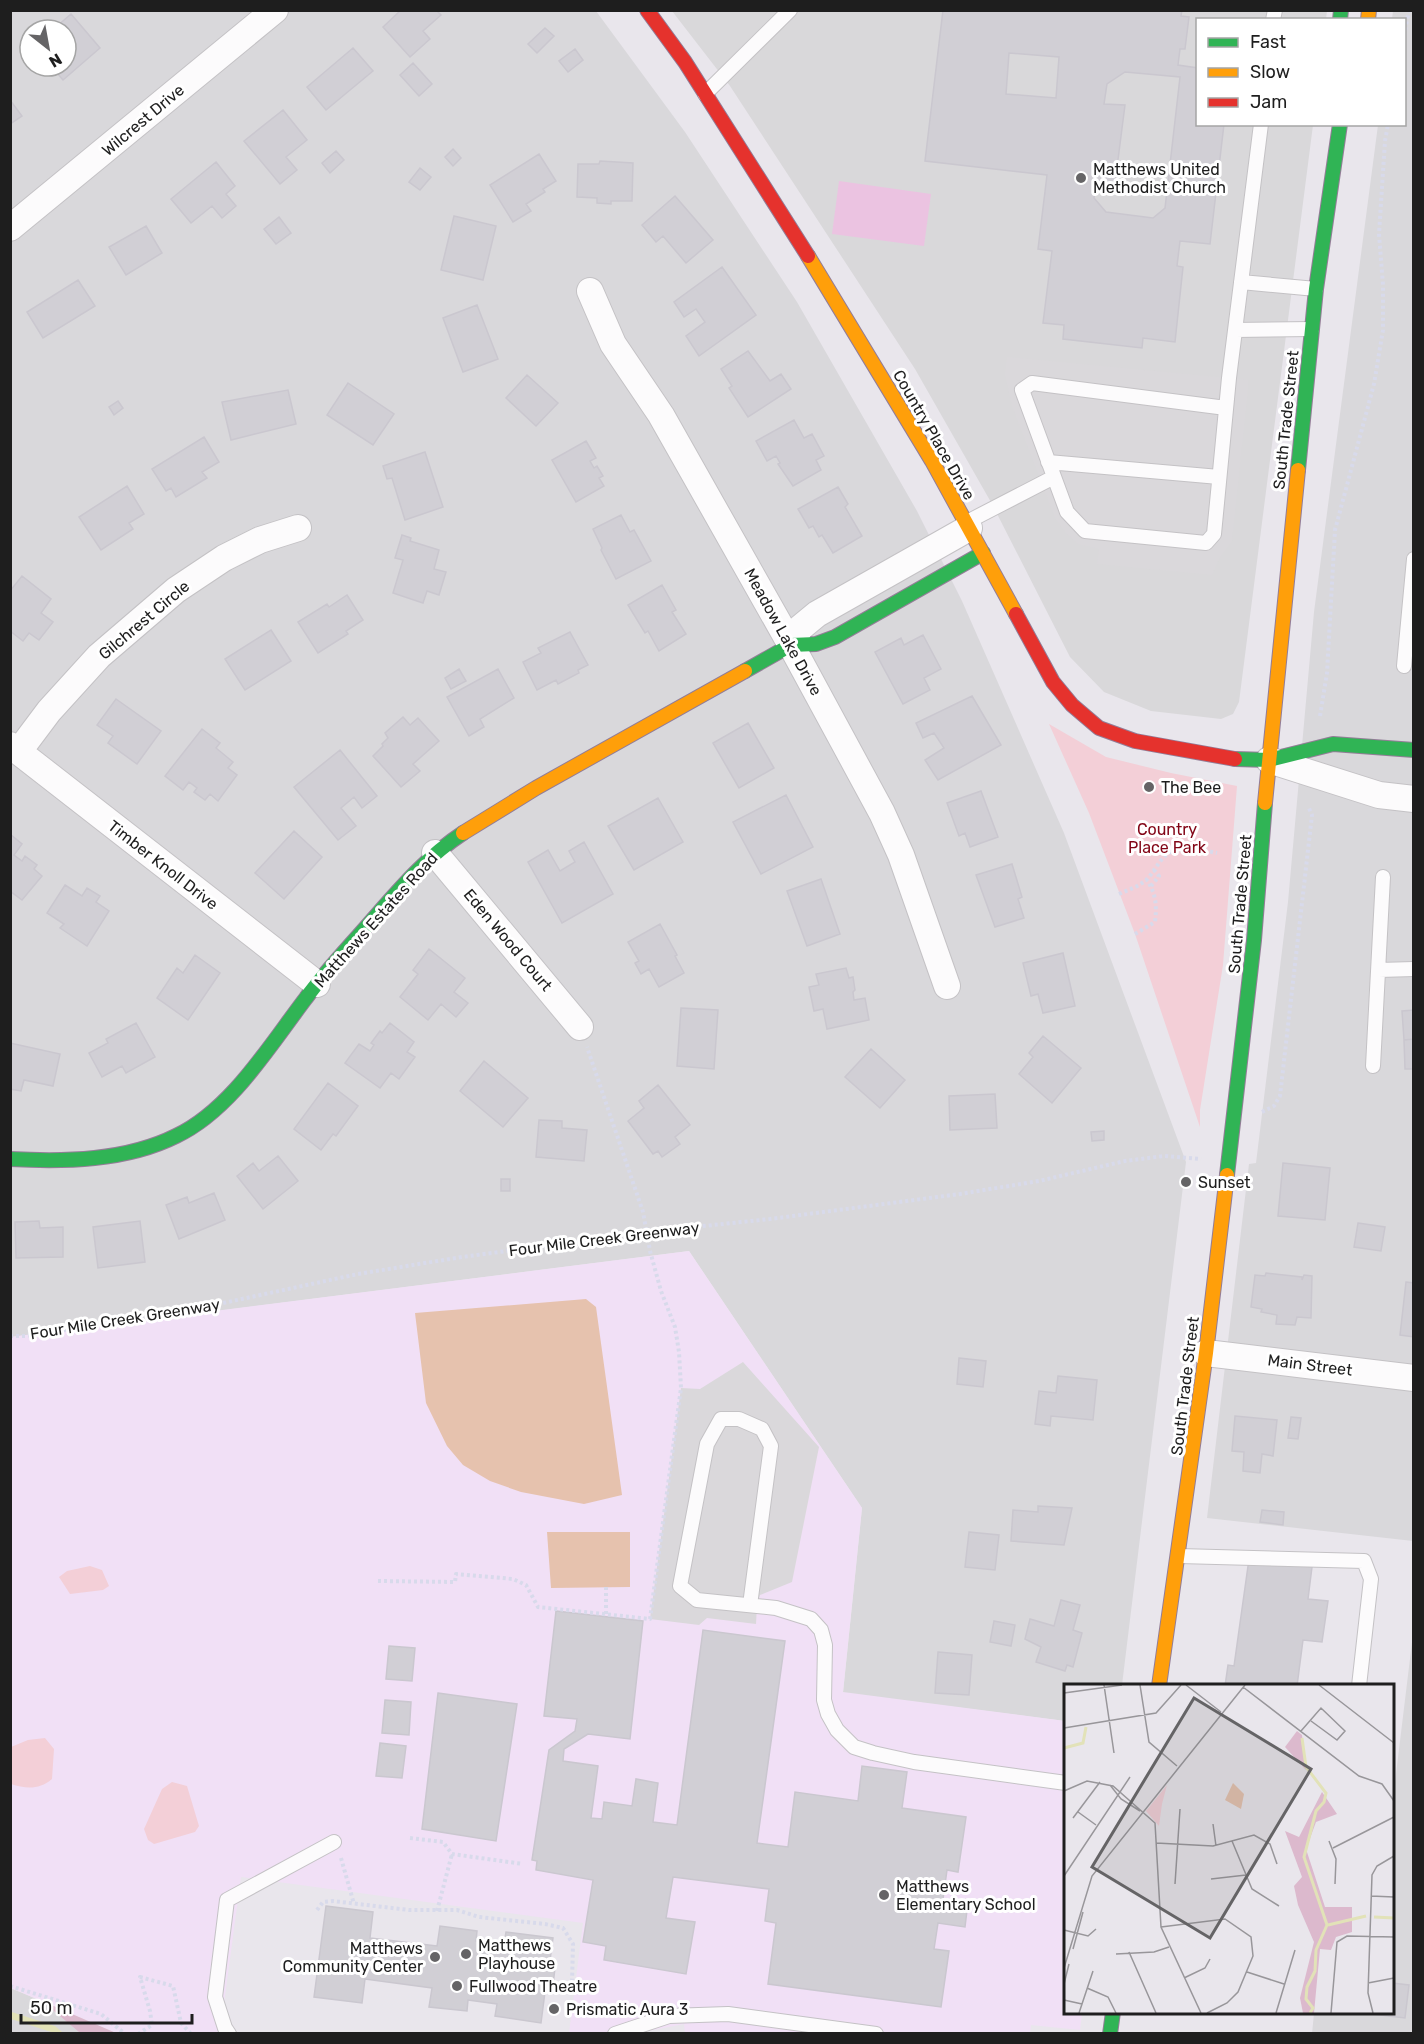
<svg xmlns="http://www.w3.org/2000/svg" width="1424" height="2044" viewBox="0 0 1424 2044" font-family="Rubik,sans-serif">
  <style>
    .residential { fill: #d9d8db; fill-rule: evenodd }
    .education { fill: #f1e0f6 }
    .religious { fill: #d9d8da }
    .grass { fill: #ebc3e1 }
    .forest { fill: #dcb9cd }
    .park { fill: #f3cfd7 }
    .pitch { fill: #e6c2ae }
    .parking { fill: #dad8db }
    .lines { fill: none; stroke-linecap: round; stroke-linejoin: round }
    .stream { stroke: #e2e2b8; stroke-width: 7 }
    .building { fill: #d1cfd5; stroke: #cac7cf; stroke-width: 1.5; fill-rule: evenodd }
    .lane-casing { stroke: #c4c2c5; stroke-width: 16 }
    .street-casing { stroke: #c4c2c5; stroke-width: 28 }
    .fast-casing { stroke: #937d97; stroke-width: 16 }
    .slow-casing { stroke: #937d97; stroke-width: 16 }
    .jam-casing { stroke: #937d97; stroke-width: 16 }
    .path { stroke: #d8daeb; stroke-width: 4; stroke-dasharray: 3 3; stroke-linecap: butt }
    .lane { stroke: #fcfbfc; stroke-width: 14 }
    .street { stroke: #fcfbfc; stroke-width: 26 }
    .fast { stroke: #30b455; stroke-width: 14 }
    .slow { stroke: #ff9f0a; stroke-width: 14 }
    .jam { stroke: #e5322d; stroke-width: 14 }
    .poi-dot { fill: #656466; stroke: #fff; stroke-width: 2 }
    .labels { text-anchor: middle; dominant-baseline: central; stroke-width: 6; stroke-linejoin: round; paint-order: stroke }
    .street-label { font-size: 16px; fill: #1e1e1e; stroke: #fff }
    .poi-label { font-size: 16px; fill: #1e1e1e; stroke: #fff; text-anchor: start }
    .park-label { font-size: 16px; fill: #820516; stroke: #fff }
    .inset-river { fill: none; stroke: #e2e2b8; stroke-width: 3 }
    .inset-road { fill: none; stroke: #98969a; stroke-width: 1.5 }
    .view { fill: #656466; fill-opacity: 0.15; stroke: #656466; stroke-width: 3 }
    .inset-edge { fill: none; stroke: #1e1e1e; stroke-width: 3 }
  </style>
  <rect width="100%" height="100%" fill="#e9e6ec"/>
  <path class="residential" d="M10 11H596L685 132 797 302 917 511 962 601 1064 833 1186 1162 1122 1685 1066 1686 1065 1721 843 1693 862 1508 689 1251 11 1337ZM30 30H66V66H30Z
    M1393 11H1413V1541L1207 1518 1249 1164 1256 1163 1288 902 1314 612 1378 125 1404 124V20L1392 19Z
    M1413 1634V2033L1312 2034 1314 2013 1392 2012V1807Z
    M10 1988 42 2001 80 2033H11Z"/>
  <path class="education" d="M689 1251 862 1508 843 1692 1065 1721 1066 2012 1082 2013 1080 2030 1031 2025 1030 2034H685L684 2024 638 2033H569L583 1923 241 1877 220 2033H116L11 1988 10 1337Z"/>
  <path class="religious" d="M672 11H1327L1326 19 1198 20V124L1313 125 1239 702 1233 714 1221 719 1151 711 1104 692 1070 657 992 504 915 369 730 86Z"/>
  <path class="grass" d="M839 181 931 194 924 246 832 234Z"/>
  <path class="forest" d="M42 2001 116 2033H80Z"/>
  <path class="park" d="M1049 724 1106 757 1171 773 1237 786 1223 965 1200 1110V1127L1135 934 1089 813Z
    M90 1566 102 1570 109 1586 103 1590 70 1594 59 1577 67 1571Z
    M45 1738 54 1749 52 1779C39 1790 26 1789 11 1784V1747L28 1740Z
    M172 1782 187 1786 199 1826 195 1832 154 1844 148 1840 144 1829 162 1789Z"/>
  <path class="pitch" d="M586 1299 596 1307 622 1495 584 1504 521 1492 490 1481 463 1465 447 1446 426 1403 415 1313Z
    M547 1532H630V1587L551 1588Z"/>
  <path class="parking" d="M1007 357 1249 380 1232 541 1220 557 1212 575 1097 564 1099 549 1078 544 1065 532 1055 518 1012 406 1005 375Z
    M743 1362 819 1447 792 1582 760 1595 757 1606 756 1624 707 1618 699 1625 650 1619 681 1388 700 1389Z"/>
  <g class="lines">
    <path class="stream" d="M10 2015 53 2029 59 2034"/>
  </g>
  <path class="building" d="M401 10H436L441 15 423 31 430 39 410 57 383 27Z
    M943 10H1182L1181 16 1189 17 1185 49H1180L1178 65 1198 68V124H1224L1210 244 1180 241 1177 266 1183 267 1175 342 1143 338 1142 348 1063 339 1064 325 1043 323 1052 251 1038 249 1047 175 925 161ZM1009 53 1059 57 1056 98 1006 94ZM1125 72 1180 77 1165 208 1153 218 1106 212 1094 198 1096 181 1115 183 1125 105 1104 104 1107 84Z
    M71 14 100 48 63 80 51 66H66V30H56L55 28Z
    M545 28 554 36 537 53 528 44Z
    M353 48 373 71 326 110 307 87Z
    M575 49 583 60 568 72 559 61Z
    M413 63 432 84 419 96 400 75Z
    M10 100 22 116 10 124Z
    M283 110 307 140 286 157 297 170 280 184 244 141Z
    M453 149 461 158 453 166 445 157Z
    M336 151 344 160 330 173 322 163Z
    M539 154 556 181 543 189 545 192 526 204 531 211 513 222 490 185Z
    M600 161 633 163 632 201H611V204L597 203V198L577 197 578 164H599Z
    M216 162 235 186 226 194 236 206 222 218 212 206 191 223 171 199Z
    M420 168 431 177 420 190 409 182Z
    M675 196 713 240 686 263 663 236 656 242 642 225Z
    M454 216 496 226 483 280 441 270Z
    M279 217 291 233 276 244 264 229Z
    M146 226 162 253 126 275 109 247Z
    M722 267 756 315 699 356 686 336 705 322 696 309 684 317 674 302Z
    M78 280 95 306 43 338 27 312Z
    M477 305 498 359 463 372 443 318Z
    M748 351 770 381 781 374 791 389 748 417 729 388 732 386 721 369Z
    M527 375 558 403 536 426 506 398Z
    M348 383 394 414 373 445 327 415Z
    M288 390 296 424 231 440 222 402Z
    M118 401 123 408 114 415 109 407Z
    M794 420 804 438 812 434 824 456 816 460 821 470 793 486 778 464 780 463 776 456 767 461 756 441Z
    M204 437 219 462 202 472 207 478 176 497 171 488 166 491 152 469Z
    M586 441 596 458 590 461 594 468 597 466 603 476 599 478 604 486 576 502 552 460Z
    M425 452 443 507 405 520 392 478 387 479 383 466Z
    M127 486 144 514 129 523 133 529 101 550 79 517Z
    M838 487 848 504 845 507 862 536 833 553 822 535 819 537 813 526 809 528 798 509Z
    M621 515 630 532 634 530 651 561 616 579 601 550 602 548 593 529Z
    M402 535 411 538 410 541 439 550 434 569 446 572 439 595 427 591 423 603 393 593 403 560 395 558Z
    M22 576 51 599 41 613 53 622 39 640 29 633 23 641 10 631V591Z
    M662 585 676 610 672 612 686 634 659 651 648 631 645 633 628 605Z
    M347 595 363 620 346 631 348 634 318 653 298 622 327 604 329 607Z
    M271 630 291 661 245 690 225 659Z
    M570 632 588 665 578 670 579 673 558 684 556 680 537 690 523 662 541 653 538 648Z
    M923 635 941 669 924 678 930 690 903 704 875 652 901 638 904 645Z
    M459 669 466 681 451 689 445 678Z
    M498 669 514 698 480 719 484 727 469 736 447 697Z
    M972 696 1001 745 938 780 925 760 944 748 934 733 923 738 916 723Z
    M116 699 161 731 137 764 108 743 113 736 97 725Z
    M403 717 410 725 418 718 439 741 413 764 420 771 401 787 373 756 383 746 382 744 388 738 385 733Z
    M748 723 774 768 739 788 713 743Z
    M202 729 220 743 216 748 233 762 228 768 237 775 218 801 210 794 205 800 194 792 197 788 189 782 183 790 165 776Z
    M340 750 377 796 362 808 354 797 341 808 356 826 338 840 294 787Z
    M981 791 998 837 970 847 965 833 959 836 947 803Z
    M786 795 813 847 761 874 733 822Z
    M658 798 683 842 634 870 608 826Z
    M294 831 322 857 284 899 255 873Z
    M10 834 22 844 14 855 22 861 25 856 37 865 34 869 42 876 22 900 10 891Z
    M584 842 613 894 562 923 528 862 548 850 560 871 575 862 569 851Z
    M1012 864 1022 897 1018 899 1024 918 995 927 976 875Z
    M821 879 840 934 807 946 787 891Z
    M65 885 82 896 87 888 100 896 96 902 109 911 87 946 60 928 64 924 47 913Z
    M660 924 677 955 675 956 684 973 659 987 649 969 641 974 635 963 639 961 628 942Z
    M429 949 465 978 454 992 468 1003 456 1017 441 1004 428 1020 400 997 418 974 413 970Z
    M1063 953 1075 1006 1043 1013 1038 994 1031 996 1023 963Z
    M195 955 220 973 188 1020 157 998 177 968 183 973Z
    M846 968 849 978 853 977 855 990 853 992 854 1000 865 998 869 1020 827 1029 823 1009 814 1011 809 987 819 985 816 974Z
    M681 1008 718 1010 714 1069 677 1066Z
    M1414 1010V1039L1404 1040 1402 1011Z
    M136 1023 155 1057 126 1073 122 1066 102 1077 89 1053 108 1043 106 1039Z
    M390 1023 414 1042 407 1052 415 1057 399 1079 391 1073 380 1088 345 1063 359 1044 370 1051 374 1045 371 1043 380 1031 382 1033Z
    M1043 1036 1081 1068 1052 1103 1019 1074 1033 1057 1029 1053Z
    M1414 1039V1069H1405L1404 1040Z
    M10 1043 60 1054 53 1086 24 1080 21 1091 10 1089Z
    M871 1049 905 1080 880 1108 845 1077Z
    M484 1061 528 1098 503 1127 460 1091Z
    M328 1083 358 1106 336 1136 333 1134 321 1150 294 1129Z
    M658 1085 690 1125 675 1137 680 1144 662 1157 658 1151 653 1154 628 1121 644 1108 639 1101Z
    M995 1094 997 1128 950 1130 949 1096Z
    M539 1120 562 1121V1128L587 1130 584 1161 536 1157Z
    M1104 1131V1140L1092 1141 1091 1132Z
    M278 1156 298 1181 263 1209 237 1176 253 1163 259 1171Z
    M1283 1163 1330 1168 1325 1220 1278 1216Z
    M501 1179H510V1191H501Z
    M214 1193 225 1220 179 1239 166 1205 187 1197 189 1203Z
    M39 1221 40 1228 63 1227V1257L16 1258 15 1222Z
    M140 1221 145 1262 98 1268 93 1227Z
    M1358 1223 1385 1227 1381 1251 1354 1247Z
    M1266 1273 1302 1277V1280L1304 1275 1312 1276 1311 1318 1297 1317 1295 1325 1276 1324 1277 1315 1261 1312 1262 1309 1251 1307 1255 1275 1265 1276Z
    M1406 1282 1414 1283V1337L1400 1335Z
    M959 1358 986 1361 983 1387 957 1384Z
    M1058 1376 1097 1380 1093 1420 1051 1416 1050 1426 1035 1424 1039 1391 1056 1393Z
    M1235 1416 1277 1420 1273 1456 1262 1454 1260 1473 1243 1471 1244 1452 1232 1451Z
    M1291 1417 1301 1418 1298 1439 1288 1438Z
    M1038 1506 1072 1508 1064 1545 1011 1541 1013 1510 1038 1512Z
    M1262 1510 1284 1512 1283 1525 1260 1522Z
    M969 1532 999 1535 995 1570 965 1567Z
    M1249 1559 1312 1567 1308 1599 1328 1601 1322 1642 1303 1640 1297 1686H1225L1228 1665 1234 1666Z
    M1061 1600 1080 1605 1073 1630 1082 1633 1073 1667 1067 1665 1065 1671 1036 1662 1041 1647 1025 1639 1030 1619 1054 1626Z
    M556 1611 643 1621 630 1739 588 1734 564 1749 563 1761 598 1766 591 1818 602 1819 604 1802 632 1806 636 1779 658 1783 653 1822 677 1825 703 1630 785 1641 757 1843 788 1847 795 1792 858 1801 862 1766 907 1772 902 1808 966 1817 958 1872 947 1870 943 1899 968 1902 965 1927 938 1923 934 1949 949 1951 941 2007 768 1984 776 1923 765 1921 769 1889 673 1877 666 1918 695 1922 686 1974 604 1960 606 1946 583 1942 593 1880 536 1870 537 1861 532 1860 549 1750 575 1731 577 1719 544 1716Z
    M994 1621 1015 1625 1011 1646 990 1642Z
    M389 1646 415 1648 412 1681 386 1679Z
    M938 1652 972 1655 969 1695 935 1693Z
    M438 1693 517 1704 496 1841 422 1829Z
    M385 1700 411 1702 409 1735 382 1733Z
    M380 1743 406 1746 402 1778 376 1776Z
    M326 1906 373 1912 370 1938 437 1946 440 1926 477 1931 476 1941 504 1944 506 1932 553 1938 549 1968H555L552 1993 545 1992 541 2023 495 2016 497 2004 468 2000 467 2011 429 2007 432 1988 365 1979 362 2003 314 1997Z
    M1392 1983 1409 1985 1405 2018 1355 2012H1392Z"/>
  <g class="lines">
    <g class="lane-casing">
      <path id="lane" d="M1273 20 1275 10
        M705 94 790 10
        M1241 282 1316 289
        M1235 330 1312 329
        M1226 408 1032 383 1022 390 1067 512 1085 531 1206 543 1214 534 1229 378 1261 124
        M1048 462 1219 477
        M967 522 1054 477
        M1404 666 1414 559
        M1379 970 1414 969
        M1373 1066 1383 877
        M1179 1556 1364 1561 1371 1579 1359 1686
        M750 1605 771 1446 762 1429 739 1419H721L707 1444 680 1586 697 1600 776 1608 811 1619 821 1630 825 1645 824 1700 828 1714 837 1730 854 1747 873 1753 914 1762 1066 1783
        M229 2034 225 2028 215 1997 227 1900 334 1842
        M615 2034 669 2016 728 2014 876 2034"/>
    </g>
    <g class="street-casing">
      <path id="street" d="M10 228 275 10
        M590 291 613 344 661 415 791 645 882 813 901 855 947 986
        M791 645 800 628 817 614 969 528
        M10 745 317 984
        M19 751 49 711 99 656 176 590 224 558 260 540 298 528
        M1269 760 1379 795 1414 799
        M435 853 580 1027
        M1206 1353 1414 1378"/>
    </g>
    <g class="fast-casing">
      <path id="fast" d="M1340 20 1341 10
        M1298 470 1316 289 1340 124
        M745 671 791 645 816 644 835 637 983 553
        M1235 759 1269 760 1333 744 1414 750
        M10 1159C64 1162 126 1161 176 1136 231 1110 270 1045 306 998 325 972 347 949 368 925 398 891 425 858 463 833
        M1227 1175 1254 940 1265 803
        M1110 2034 1113 2012"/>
    </g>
    <g class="slow-casing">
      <path id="slow" d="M1368 20 1369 10
        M808 256 932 461 1016 614
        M1265 803 1298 470
        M463 833 536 788 745 671
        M1159 1686 1206 1353 1227 1175"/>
    </g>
    <g class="jam-casing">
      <path id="jam" d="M647 10 685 62 808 256
        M1016 614 1053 682 1072 705 1099 728 1135 741 1235 759"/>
    </g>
    <path class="path" d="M1404 36 1409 10
      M1320 716 1327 673 1335 530 1374 384 1383 330V285L1379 234 1385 141 1388 124
      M1151 886 1159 876 1154 870
      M1119 894C1128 890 1137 887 1145 881 1153 874 1158 862 1166 855 1180 844 1202 850 1217 853
      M1135 934 1155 922C1157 905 1156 894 1147 880
      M1262 1112 1274 1106 1280 1096 1312 815 1308 806
      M10 1336H25L186 1311 358 1274 462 1257 647 1232 770 1219 960 1194 1039 1181 1125 1161 1164 1156 1201 1159
      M378 1581 455 1582 456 1574 513 1579 526 1585 538 1607 650 1619 681 1388 679 1352 675 1327 661 1291 650 1251 643 1212 587 1047
      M606 1587V1616
      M410 1838 443 1842 452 1854 523 1864
      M341 1858 354 1904
      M317 1910 323 1902 333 1901 409 1910H457L479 1917 545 1924 563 1928 573 1944 572 1983
      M437 1911 452 1854
      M10 1986 101 2014 125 2034
      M138 2034 152 2025 150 2011 140 1977 173 1986 181 2023 191 2034"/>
    <use href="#lane" class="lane"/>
    <use href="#street" class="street"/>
    <use href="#fast" class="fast"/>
    <use href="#slow" class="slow"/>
    <use href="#jam" class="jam"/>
  </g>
  <g class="poi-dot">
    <circle cx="1081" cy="178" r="6"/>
    <circle cx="1149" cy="787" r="6"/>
    <circle cx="1186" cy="1182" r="6"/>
    <circle cx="884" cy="1895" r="6"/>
    <circle cx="466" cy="1954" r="6"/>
    <circle cx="435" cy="1957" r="6"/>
    <circle cx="457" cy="1986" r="6"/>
    <circle cx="554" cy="2009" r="6"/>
  </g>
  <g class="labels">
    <g class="street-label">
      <text transform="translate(143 120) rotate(-40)">Wilcrest Drive</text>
      <text transform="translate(1286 420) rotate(-84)">South Trade Street</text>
      <text transform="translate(934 435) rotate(60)">Country Place Drive</text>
      <text transform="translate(144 620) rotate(-40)">Gilchrest Circle</text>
      <text transform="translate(783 632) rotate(61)">Meadow Lake Drive</text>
      <text transform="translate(163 865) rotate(38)">Timber Knoll Drive</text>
      <text transform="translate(1240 904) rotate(-85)">South Trade Street</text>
      <text transform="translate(376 920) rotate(-48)">Matthews Estates Road</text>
      <text transform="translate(508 940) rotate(50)">Eden Wood Court</text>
      <text transform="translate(604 1239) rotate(-7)">Four Mile Creek Greenway</text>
      <text transform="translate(125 1319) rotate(-9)">Four Mile Creek Greenway</text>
      <text transform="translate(1310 1365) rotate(7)">Main Street</text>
      <text transform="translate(1185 1386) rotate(-83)">South Trade Street</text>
    </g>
    <g class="poi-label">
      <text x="1093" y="169">Matthews United<tspan x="1093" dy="18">Methodist Church</tspan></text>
      <text x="1161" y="787">The Bee</text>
      <text x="1198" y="1182">Sunset</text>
      <text x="896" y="1886">Matthews<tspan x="896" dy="18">Elementary School</tspan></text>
      <text x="478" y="1945">Matthews<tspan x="478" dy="18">Playhouse</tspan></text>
      <text x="423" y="1948" text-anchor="end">Matthews<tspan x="423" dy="18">Community Center</tspan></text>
      <text x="469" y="1986">Fullwood Theatre</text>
      <text x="566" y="2009">Prismatic Aura 3</text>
    </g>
    <g class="park-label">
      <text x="1167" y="829">Country<tspan x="1167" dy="18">Place Park</tspan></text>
    </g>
  </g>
  <g transform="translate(1064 1684)">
    <rect width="330" height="330" fill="#e9e6ec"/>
    <path d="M233 47 238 51 242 86 221 63ZM258 108 273 130 252 138 242 165 261 223H288V248L272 253 267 266 256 265 250 329H239L236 314 250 258 234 221 230 202 238 193 221 147 235 153Z" fill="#dcb9cd"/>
    <path d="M103 101 98 120 95 142 82 127Z" fill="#f3cfd7"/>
    <path d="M169 99 180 110 177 125 161 116Z" fill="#e6c2ae"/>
    <path class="inset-river" d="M238 54 242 83 262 109 260 118 252 127 240 173 263 241 252 266 251 287 243 303 242 315 249 324 246 329M0 64 19 59 22 43M310 233 330 234M264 241 302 232"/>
    <path class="inset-road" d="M40 1 50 69M76 1 85 58 113 82M122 1 157 28M255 1 330 59M179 3 295 92 318 100 330 117M0 9 58 1M0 44 92 29 117 1M237 47 257 24 281 47 273 56 247 37M46 101 57 115 76 127M0 107 23 97 49 102 91 139 97 243 137 329M14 128 32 141M9 134 36 98M149 140 152 162M168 157 188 205 215 222M265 157 272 175 271 200M92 159 149 162 190 151 206 160 213 180M269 164 330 133M0 192 66 93M147 195 182 191M111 200 116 125M307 212 330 213M97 243 161 235 187 253 189 272 174 308 163 319 143 329M0 246 24 252 32 245M9 265 19 228M65 268 92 329M52 270 90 268 105 263M0 284 28 192 181 1M183 288 220 300M120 294 141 284 146 275M304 299 330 294M0 300 5 280M23 304 44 313 52 329M0 316 18 320M15 329 29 287M212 329 231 266M267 329 273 258 283 252 330 253M309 329 304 309 308 191 313 182 330 172"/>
    <path class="view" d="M130 14 247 85 146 254 28 183Z"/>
    <rect width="330" height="330" class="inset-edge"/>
  </g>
  <rect width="1424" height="2044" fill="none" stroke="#1e1e1e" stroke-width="24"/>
  <rect x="1196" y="18" width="210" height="108" fill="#ffffff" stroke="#a5a5a5" stroke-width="1.5"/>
  <rect x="1208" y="38" width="30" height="9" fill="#30b455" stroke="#a5a5a5" stroke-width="1.5"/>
  <text x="1250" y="48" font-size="18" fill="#1e1e1e">Fast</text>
  <rect x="1208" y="68" width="30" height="9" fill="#ff9f0a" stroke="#a5a5a5" stroke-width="1.5"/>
  <text x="1250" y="78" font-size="18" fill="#1e1e1e">Slow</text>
  <rect x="1208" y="98" width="30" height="9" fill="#e5322d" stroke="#a5a5a5" stroke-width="1.5"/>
  <text x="1250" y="108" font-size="18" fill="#1e1e1e">Jam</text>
  <g transform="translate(48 48) rotate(149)"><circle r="28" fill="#ffffff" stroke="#a5a5a5" stroke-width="1.5"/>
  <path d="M0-4.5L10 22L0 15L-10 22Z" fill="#656466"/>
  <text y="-9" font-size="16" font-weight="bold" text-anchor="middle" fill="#1e1e1e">N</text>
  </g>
  <path d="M21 2014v9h171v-9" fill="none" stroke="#1e1e1e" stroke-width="3"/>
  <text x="30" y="2014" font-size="18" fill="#1e1e1e" stroke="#ffffff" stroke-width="4.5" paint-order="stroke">50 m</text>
</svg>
